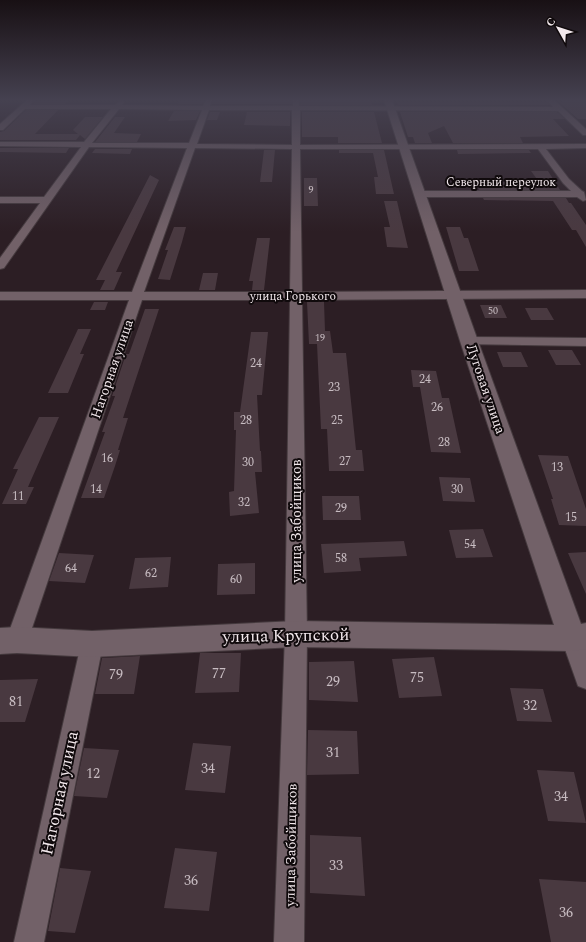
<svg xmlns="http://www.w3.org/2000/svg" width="586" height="942" viewBox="0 0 586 942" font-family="Spectral,serif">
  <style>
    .building { fill: #493940 }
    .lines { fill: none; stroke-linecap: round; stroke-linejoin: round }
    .street-casing { stroke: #453a3e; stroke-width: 2 }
    .secondary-casing { stroke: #453a3e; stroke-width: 2 }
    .street { fill: #726168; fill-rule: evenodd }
    .secondary { fill: #726168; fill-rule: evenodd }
    .labels { text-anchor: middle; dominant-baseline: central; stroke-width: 4; stroke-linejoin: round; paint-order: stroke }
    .far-number-label { font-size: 10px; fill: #c8bdc2 }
    .far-street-label { font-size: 12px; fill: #f3e9ed; stroke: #100a0c }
    .number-label { font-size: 12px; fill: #c8bdc2 }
    .street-label { font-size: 14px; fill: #f3e9ed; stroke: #100a0c }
    .near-number-label { font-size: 14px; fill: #c8bdc2 }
    .near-street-label { font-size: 17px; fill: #f3e9ed; stroke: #100a0c }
  </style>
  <rect width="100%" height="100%" fill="#2c1e24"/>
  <path class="building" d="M213 100H292V104H212Z
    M301 100H371L372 105H300Z
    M562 100H581L586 104V119H578L559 102H564Z
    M35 101H68L65 104H33Z
    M180 101H204L202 104H178Z
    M397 102H547L550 105H398Z
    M26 110H58L35 134H78L73 130 85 117H103L85 139 80 135 76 140H0V132L4 131Z
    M174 111H200L196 120 168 121Z
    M210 112H290V126L244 125 247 112H220L217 120H207Z
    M302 112H374L382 143H338V137H302Z
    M400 112H557L565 119H553L569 136 520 137 523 143H453L444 126 428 133 432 143H415L413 137H408Z
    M115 117H125L114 133 141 134 137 142H95Z
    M0 148H69L66 153 0 152Z
    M95 149H132L130 154 92 153Z
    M264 150H275L272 182H260Z
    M339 150H384L394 194H376L374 177H378L373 153H339Z
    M457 150H529L531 153 458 154Z
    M531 171H548L560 190H479L475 182H539Z
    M150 175 159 180 116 272H122L114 290H100L105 280H96Z
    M304 178H317L318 206H304Z
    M483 198H566L569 203H571L586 225V247L576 230H572L553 201 484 200Z
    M384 201H397L408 248 387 247 384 227H390Z
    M174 227H186L182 242 170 280 158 279 168 250H165Z
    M446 227H460L464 238H468L479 271H459Z
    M257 238H270L264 290H252L253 281H249Z
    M203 273H218L215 290H199Z
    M94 302H108L105 310H90Z
    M307 302H324L325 331H330L333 353H346L356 450H362L364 471H329L327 429H321L317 344H309Z
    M480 305H501L507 318H485Z
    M525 308H547L554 320H531Z
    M145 309H159L123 418H128L118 450H120L115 466 104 498H81L105 432H102L115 396H112L126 354H129Z
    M78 329H91L80 354H84L68 393H48Z
    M251 332H268L262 395H257L260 451H261L262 472H255L259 513 230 516 229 492 234 491 236 430H234V412H240Z
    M548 350H572L581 365H556Z
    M497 352H521L528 367H503Z
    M411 370 436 371 442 398H449L461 453 431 452 420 387H413Z
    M39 417H59L28 487H34L26 504H2L18 469H13Z
    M538 455 568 456 586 509V526L559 525 551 499H553Z
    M439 477 470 478 475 502 443 501Z
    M322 496H359L361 520H323Z
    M483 529 493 557 456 558 449 530Z
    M404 541 407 556 359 558 361 571 324 573 321 544Z
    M586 552V594L568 553Z
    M59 553 94 555 85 583 49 581Z
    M171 557 168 587 129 589 135 558Z
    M255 563V594L217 595 218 564Z
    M200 653H241L239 692 195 693Z
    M140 656 134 694H95L102 658Z
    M434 657 442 696 399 698 392 659Z
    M354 661 358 702 309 700V662Z
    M38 679 25 722H0V680Z
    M510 688 543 689 552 722 517 721Z
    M308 730 357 731 359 774 307 775Z
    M193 743 231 746 225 793 185 790Z
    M84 748 119 750 107 798 74 796Z
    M537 770 574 772 586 823 548 821Z
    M310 835 361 837 365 896 310 893Z
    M175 848 217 852 209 911 164 908Z
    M60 868 91 871 75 933 48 931Z
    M539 879 586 882V942H551Z"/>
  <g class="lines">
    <g class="street-casing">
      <path id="street" d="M27 100H34L30 105H115L121 100 124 102 122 105 203 106 206 100H212L210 106H293V100H299V106L553 107 548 101 554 100 586 129V135H583L558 111 300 110V145L586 144V148L546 149 569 179 582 191 584 192 586 200 583 201 577 197H420L415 194 420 191H571L563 183 538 149H300L302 292 586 290V298L302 300 307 634 304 942H274L285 634 290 300H142L28 640 25 647 17 650 9 647 6 640 129 300H0V292H132L187 148 89 147 4 268 0 269V258L40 203H0V197H44L81 147 0 146V142H84L111 109H25L3 130H0V124ZM119 109 202 110 189 143H92ZM209 110H292V145L197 144ZM195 148 292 149 290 292H144Z
        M469 337 586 338V346L464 344 462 341 464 338Z
        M572 628 580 631 586 647V689L578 686 561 638 564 631Z
        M92 634 100 637 103 644 44 942H14L81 644 84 637Z"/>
    </g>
    <g class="secondary-casing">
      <path id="secondary" d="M384 100H392L478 341 581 624 586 623V649L572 651 296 647 92 657 17 653 0 654V628L17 627 92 631 296 621 554 625 460 341Z"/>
    </g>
    <use href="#street" class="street"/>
    <use href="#secondary" class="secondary"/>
  </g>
  <linearGradient id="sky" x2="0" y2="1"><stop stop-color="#181014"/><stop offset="0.43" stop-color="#454150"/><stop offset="1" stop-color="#454150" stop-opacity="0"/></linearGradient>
  <rect width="586" height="232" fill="url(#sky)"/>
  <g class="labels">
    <g class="far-number-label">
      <text x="311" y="190">9</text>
      <text x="493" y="311">50</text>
      <text x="320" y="338">19</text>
    </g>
    <g class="far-street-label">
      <text x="501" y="182">Северный переулок</text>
      <text x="293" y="296">улица Горького</text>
    </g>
    <g class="number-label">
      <text x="256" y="363">24</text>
      <text x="425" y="379">24</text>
      <text x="334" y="387">23</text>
      <text x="437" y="407">26</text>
      <text x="246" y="420">28</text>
      <text x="337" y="420">25</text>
      <text x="444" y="442">28</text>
      <text x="107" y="458">16</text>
      <text x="345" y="461">27</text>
      <text x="248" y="462">30</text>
      <text x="557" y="467">13</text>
      <text x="96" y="489">14</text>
      <text x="457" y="489">30</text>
      <text x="18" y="496">11</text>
      <text x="244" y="502">32</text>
      <text x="341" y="508">29</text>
      <text x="571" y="517">15</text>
      <text x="470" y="544">54</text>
      <text x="341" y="558">58</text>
      <text x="71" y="568">64</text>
      <text x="151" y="573">62</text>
      <text x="236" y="579">60</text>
    </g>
    <g class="street-label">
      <text transform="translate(112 369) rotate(-71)">Нагорная улица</text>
      <text transform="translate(486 389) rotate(71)">Луговая улица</text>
      <text transform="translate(296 521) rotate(-90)">улица Забойщиков</text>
      <text transform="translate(291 845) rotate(-89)">улица Забойщиков</text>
    </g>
    <g class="near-number-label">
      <text x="219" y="673">77</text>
      <text x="116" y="674">79</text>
      <text x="417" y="677">75</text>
      <text x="333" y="681">29</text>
      <text x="16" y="701">81</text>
      <text x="530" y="705">32</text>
      <text x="333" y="752">31</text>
      <text x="208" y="768">34</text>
      <text x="93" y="773">12</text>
      <text x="561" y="796">34</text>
      <text x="336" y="865">33</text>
      <text x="191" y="880">36</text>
      <text x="566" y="912">36</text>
    </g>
    <g class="near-street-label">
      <text transform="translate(286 636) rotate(-1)">улица Крупской</text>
      <text transform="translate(60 793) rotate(-78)">Нагорная улица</text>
    </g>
  </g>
  <g transform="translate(558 28) rotate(309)" stroke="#100a0c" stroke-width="3" paint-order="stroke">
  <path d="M0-3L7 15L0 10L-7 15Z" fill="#f3e9ed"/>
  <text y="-6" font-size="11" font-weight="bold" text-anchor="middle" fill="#f3e9ed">С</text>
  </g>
</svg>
